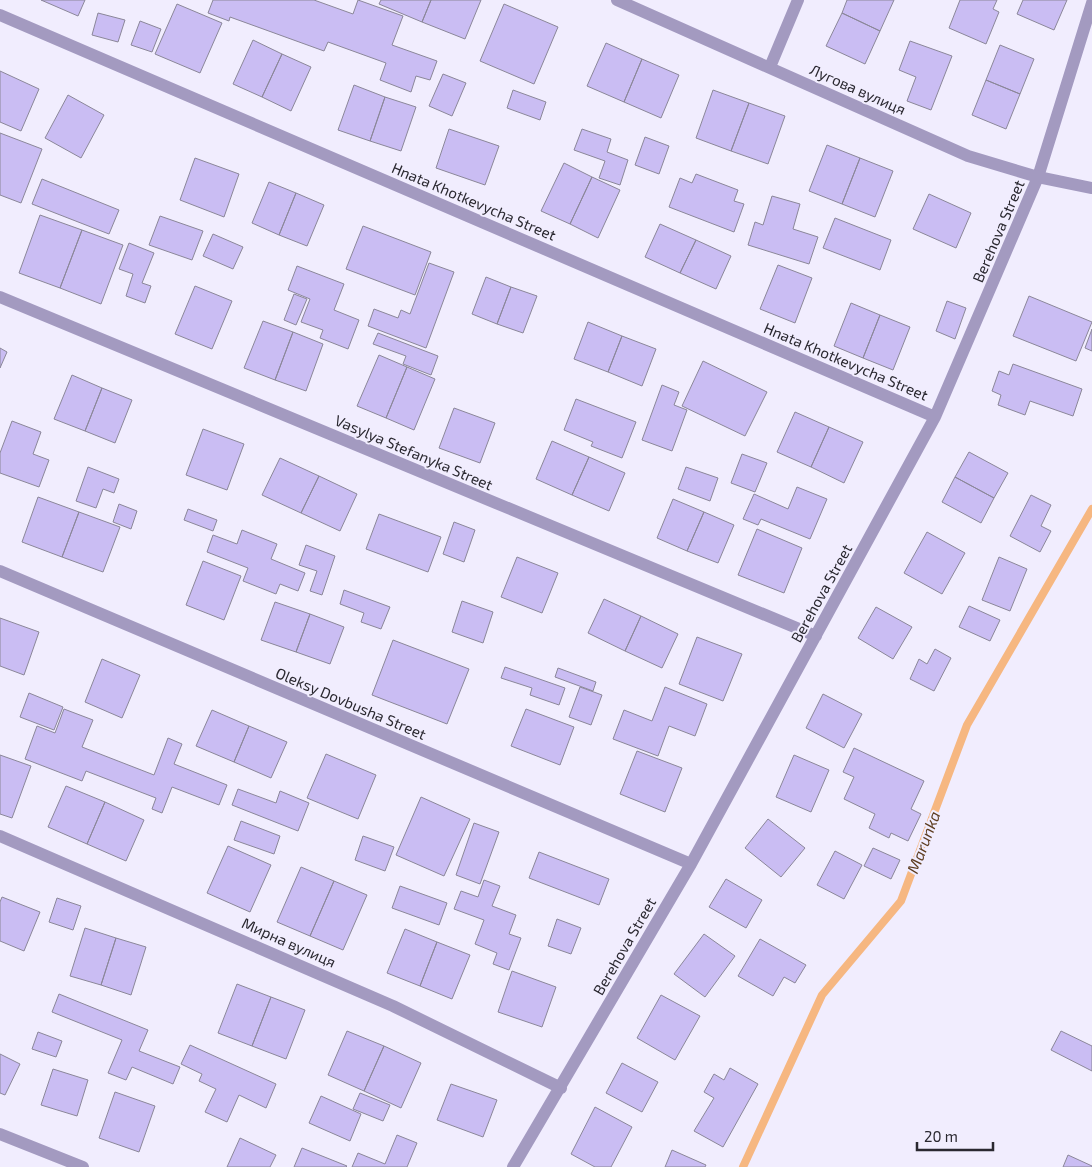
<svg xmlns="http://www.w3.org/2000/svg" width="1092" height="1167" viewBox="0 0 1092 1167" font-family="'Exo 2',sans-serif">
  <style>
    .lines { fill: none; stroke-linecap: round; stroke-linejoin: round }
    .stream { stroke: #f6b781; stroke-width: 8 }
    .building { fill: #cabdf3; stroke: #8b8799 }
    .lane { stroke: #a39ac0; stroke-width: 12 }
    .street { stroke: #a39ac0; stroke-width: 12 }
    .labels { text-anchor: middle; dominant-baseline: central; stroke-width: 4; stroke-linejoin: round; paint-order: stroke }
    .street-label { font-size: 15px; fill: #2a2830; stroke: #f1edfe }
    .water-label { font-size: 16px; font-style: italic; fill: #5d3c1f; stroke: #f1edfe }
  </style>
  <rect width="100%" height="100%" fill="#f1edfe"/>
  <g class="lines">
    <path class="stream" d="M743 1167 822 995 901 901 967 725 1092 509"/>
  </g>
  <path class="building" d="M41 0H85L78 16Z
    M213 0H314L353 14 358 0 403 16 392 45 437 61 430 80 416 76 411 92 380 80 386 63 328 42 324 51 230 17 229 21 208 13Z
    M381 0H431L422 22 379 4Z
    M431 0H481L465 39 422 22Z
    M847 0H894L880 31 842 13Z
    M960 0H997L993 9 999 12 986 44 949 28Z
    M1023 0H1067L1054 30 1017 14Z
    M177 4 222 23 200 73 155 54Z
    M504 4 558 27 534 84 480 61Z
    M98 13 125 20 118 42 92 35Z
    M842 13 880 31 865 64 826 46Z
    M140 21 161 29 152 52 131 45Z
    M253 40 282 54 262 97 233 84Z
    M910 41 952 56 931 110 907 101 916 77 899 70Z
    M606 43 642 59 624 102 587 86Z
    M1000 45 1034 59 1020 94 986 80Z
    M282 54 311 67 291 111 262 97Z
    M642 59 679 75 661 118 624 102Z
    M0 71 39 89 21 131 0 122Z
    M443 74 466 83 452 116 429 106Z
    M986 80 1020 94 1006 129 972 115Z
    M354 85 385 97 370 141 338 130Z
    M513 90 546 102 540 120 507 108Z
    M713 90 749 103 731 151 696 138Z
    M68 95 104 115 81 158 45 138Z
    M385 97 416 107 401 151 370 141Z
    M749 103 785 116 768 164 731 151Z
    M449 129 499 146 485 185 436 168Z
    M582 129 611 139 607 152 628 160 620 185 599 178 605 161 574 150Z
    M0 133 42 149 21 203 0 195Z
    M645 137 669 146 659 174 635 165Z
    M827 145 860 158 842 204 809 191Z
    M195 158 239 174 224 217 180 200Z
    M860 158 893 171 875 217 842 204Z
    M564 163 592 177 570 224 541 211Z
    M696 174 738 190 734 201 744 204 734 232 669 207 680 178 692 183Z
    M592 177 620 190 598 238 570 224Z
    M42 179 119 210 109 234 32 204Z
    M269 182 296 193 279 235 252 223Z
    M296 193 324 205 307 246 279 235Z
    M929 194 971 213 956 248 913 229Z
    M772 196 800 204 793 229 818 237 809 264 748 245 755 222 763 225Z
    M40 215 82 230 60 288 19 273Z
    M160 216 203 231 192 260 149 245Z
    M835 218 891 240 880 270 823 248Z
    M660 224 696 240 680 273 645 257Z
    M363 226 431 252 415 295 346 269Z
    M82 230 123 245 101 304 60 288Z
    M213 234 243 247 233 269 203 256Z
    M696 240 731 256 716 289 680 273Z
    M129 243 154 253 142 283 151 286 145 303 126 296 133 274 119 269Z
    M429 263 454 272 426 348 368 326 374 309 398 318 401 310 410 314Z
    M778 265 812 278 795 323 760 309Z
    M297 266 344 284 334 310 359 320 348 349 320 338 323 330 301 322 310 299 288 290Z
    M486 277 511 287 497 324 472 314Z
    M195 286 232 301 212 349 175 334Z
    M511 287 537 296 523 333 497 324Z
    M294 294 307 299 296 325 284 320Z
    M1029 296 1092 322 1076 361 1013 336Z
    M947 301 966 308 955 339 936 331Z
    M851 303 880 315 863 358 834 346Z
    M880 315 910 327 893 370 863 358Z
    M263 321 293 332 275 380 244 368Z
    M588 322 622 336 608 372 574 359Z
    M1092 329V351L1085 348Z
    M293 332 323 344 306 391 275 380Z
    M378 333 438 356 431 375 403 364 406 356 373 344Z
    M622 336 656 349 642 386 608 372Z
    M0 348 7 352 0 368Z
    M379 355 407 367 386 418 357 406Z
    M703 361 767 392 745 436 682 406Z
    M1013 364 1082 389 1073 416 1030 401 1025 415 998 405 1001 395 992 391 999 371 1009 375Z
    M407 367 435 379 414 430 386 418Z
    M72 375 102 388 85 431 54 419Z
    M662 385 679 392 674 405 687 410 672 451 642 440Z
    M102 388 132 400 115 443 85 431Z
    M576 399 636 422 622 458 591 446 593 442 564 430Z
    M454 408 495 423 480 463 439 448Z
    M795 412 829 427 811 467 777 452Z
    M12 421 41 432 33 454 49 460 39 487 0 473V453Z
    M829 427 863 442 844 483 811 467Z
    M203 429 244 444 227 490 186 475Z
    M552 441 589 457 572 495 536 479Z
    M969 452 1008 473 994 498 955 477Z
    M742 454 767 463 755 492 731 483Z
    M589 457 625 473 609 511 572 495Z
    M280 458 319 476 301 513 262 495Z
    M88 467 119 479 114 493 103 489 96 508 76 501Z
    M686 467 718 478 710 501 678 489Z
    M319 476 357 494 340 531 301 513Z
    M955 477 994 498 981 523 942 502Z
    M797 487 827 499 810 539 761 519 758 525 743 519 754 494 788 509Z
    M1031 495 1051 505 1041 526 1051 531 1040 552 1010 536Z
    M38 497 79 512 62 557 22 542Z
    M673 499 704 512 687 551 657 538Z
    M119 504 137 511 131 529 113 522Z
    M188 509 217 520 213 531 184 520Z
    M79 512 120 527 103 572 62 557Z
    M704 512 734 525 718 563 687 551Z
    M379 514 441 537 428 572 366 549Z
    M454 522 475 530 464 562 443 554Z
    M757 529 802 548 784 593 738 575Z
    M242 530 277 544 271 559 305 573 298 591 280 584 276 594 243 581 248 568 207 552 213 535 237 544Z
    M927 532 965 553 942 594 904 573Z
    M306 545 335 556 322 595 310 591 317 571 299 565Z
    M517 557 558 573 542 613 501 597Z
    M999 557 1027 569 1010 611 982 600Z
    M203 561 241 576 224 620 186 605Z
    M344 590 390 607 381 629 361 622 364 613 340 604Z
    M604 599 641 616 625 651 588 633Z
    M462 601 493 612 483 643 452 632Z
    M275 602 310 614 296 652 261 640Z
    M969 606 1000 620 990 641 959 627Z
    M876 607 912 627 893 659 858 638Z
    M310 614 344 627 330 664 296 652Z
    M641 616 678 634 662 668 625 651Z
    M0 618 39 632 24 675 0 666Z
    M697 637 742 654 723 701 679 684Z
    M393 640 469 669 447 724 372 695Z
    M935 649 951 658 934 691 910 679 919 659 927 664Z
    M102 659 140 675 122 718 85 702Z
    M505 667 565 688 559 705 530 695 532 688 501 678Z
    M558 668 596 682 593 691 555 677Z
    M580 687 602 695 591 725 569 717Z
    M665 687 707 704 695 736 669 726 658 756 613 739 624 710 652 721Z
    M29 693 63 707 54 730 20 717Z
    M823 694 862 714 844 748 806 728Z
    M64 709 93 720 82 747 154 775 168 738 182 744 174 764 227 785 219 805 172 787 162 813 152 809 156 798 86 771 82 781 25 759 37 726 55 733Z
    M526 709 574 727 560 765 511 746Z
    M212 710 249 726 234 762 196 746Z
    M249 726 287 742 271 778 234 762Z
    M854 748 924 781 911 809 921 814 908 841 891 833 889 838 869 828 875 814 844 799 854 777 843 772Z
    M637 751 682 768 665 812 620 794Z
    M326 754 376 775 358 819 307 798Z
    M0 755 31 766 12 818 0 814Z
    M794 755 829 770 811 812 776 797Z
    M66 786 105 802 87 844 48 827Z
    M238 789 276 803 280 791 309 803 298 831 232 805Z
    M421 797 470 819 444 876 396 855Z
    M105 802 144 820 126 861 87 844Z
    M768 819 805 848 781 877 745 848Z
    M241 821 280 836 274 854 234 840Z
    M474 823 499 832 480 884 456 875Z
    M363 836 394 847 385 871 355 860Z
    M228 846 271 865 250 912 207 893Z
    M873 848 900 860 891 879 864 866Z
    M835 851 862 865 844 899 817 885Z
    M539 852 609 879 599 905 529 878Z
    M301 867 334 881 310 936 277 922Z
    M726 879 762 900 746 928 709 907Z
    M484 880 500 886 492 906 516 915 509 934 521 938 509 970 493 964 497 953 475 944 484 920 454 909 461 891 478 897Z
    M334 881 367 895 343 950 310 936Z
    M400 886 447 903 439 925 392 908Z
    M2 897 40 912 24 951 0 941V902Z
    M57 898 81 906 73 930 49 922Z
    M557 919 581 928 571 954 548 946Z
    M85 928 116 938 101 985 70 976Z
    M405 929 437 942 420 986 387 973Z
    M704 934 735 956 705 997 674 974Z
    M116 938 146 947 131 995 101 985Z
    M760 939 806 965 795 983 784 977 773 996 738 976Z
    M437 942 470 955 452 999 420 986Z
    M512 971 556 987 542 1027 498 1012Z
    M237 984 271 997 252 1046 218 1033Z
    M59 994 148 1030 139 1051 180 1067 173 1084 132 1067 126 1080 108 1073 122 1040 52 1012Z
    M661 995 700 1016 675 1060 637 1038Z
    M271 997 305 1010 286 1059 252 1046Z
    M347 1031 384 1046 364 1091 328 1075Z
    M1061 1031 1092 1046V1071L1051 1050Z
    M38 1032 62 1041 56 1057 32 1049Z
    M190 1045 276 1084 266 1108 239 1095 227 1122 205 1112 216 1089 199 1081 202 1074 181 1064Z
    M384 1046 421 1063 401 1108 364 1091Z
    M0 1054 20 1064 5 1095 0 1093Z
    M622 1063 658 1082 642 1112 606 1093Z
    M730 1068 758 1084 723 1147 694 1131 714 1098 704 1092 714 1074 724 1080Z
    M53 1069 88 1080 77 1116 41 1105Z
    M451 1084 497 1100 483 1137 437 1120Z
    M115 1092 155 1106 139 1152 99 1138Z
    M360 1093 390 1105 383 1121 353 1109Z
    M321 1096 361 1114 350 1141 309 1123Z
    M595 1107 632 1127 611 1167H595L571 1154Z
    M397 1135 417 1143 407 1167H352L358 1153 385 1164Z
    M240 1138 276 1155 270 1167H227Z
    M302 1148 347 1166 346 1167H294Z
    M672 1150 706 1165 705 1167H665Z
    M1068 1155 1092 1166V1167H1063Z"/>
  <g class="lines">
    <path class="lane" d="M1038 177 1092 3"/>
    <path class="street" d="M617 0 968 156 1038 177 1092 188
      M0 15 935 417
      M770 67 798 0
      M0 297 816 636
      M0 571 691 864
      M0 836 393 1006 561 1088
      M0 1134 83 1167
      M513 1167 691 864 935 417 1038 177"/>
  </g>
  <g class="labels">
    <g class="street-label">
      <text transform="translate(858 89) rotate(24)">Лугова вулиця</text>
      <text transform="translate(474 201) rotate(23)">Hnata Khotkevycha Street</text>
      <text transform="translate(998 231) rotate(-67)">Berehova Street</text>
      <text transform="translate(846 361) rotate(23)">Hnata Khotkevycha Street</text>
      <text transform="translate(414 452) rotate(23)">Vasylya Stefanyka Street</text>
      <text transform="translate(821 593) rotate(-61)">Berehova Street</text>
      <text transform="translate(351 703) rotate(23)">Oleksy Dovbusha Street</text>
      <text transform="translate(289 942) rotate(24)">Мирна вулиця</text>
      <text transform="translate(624 946) rotate(-60)">Berehova Street</text>
    </g>
    <g class="water-label">
      <text transform="translate(923 842) rotate(-69)">Marunka</text>
    </g>
  </g>
  <path d="M917 1142v8h76v-8" fill="none" stroke="#2a2830" stroke-width="2.5"/>
  <text x="924" y="1142" font-size="15" fill="#2a2830" stroke="#f1edfe" stroke-width="4" paint-order="stroke">20 m</text>
</svg>
